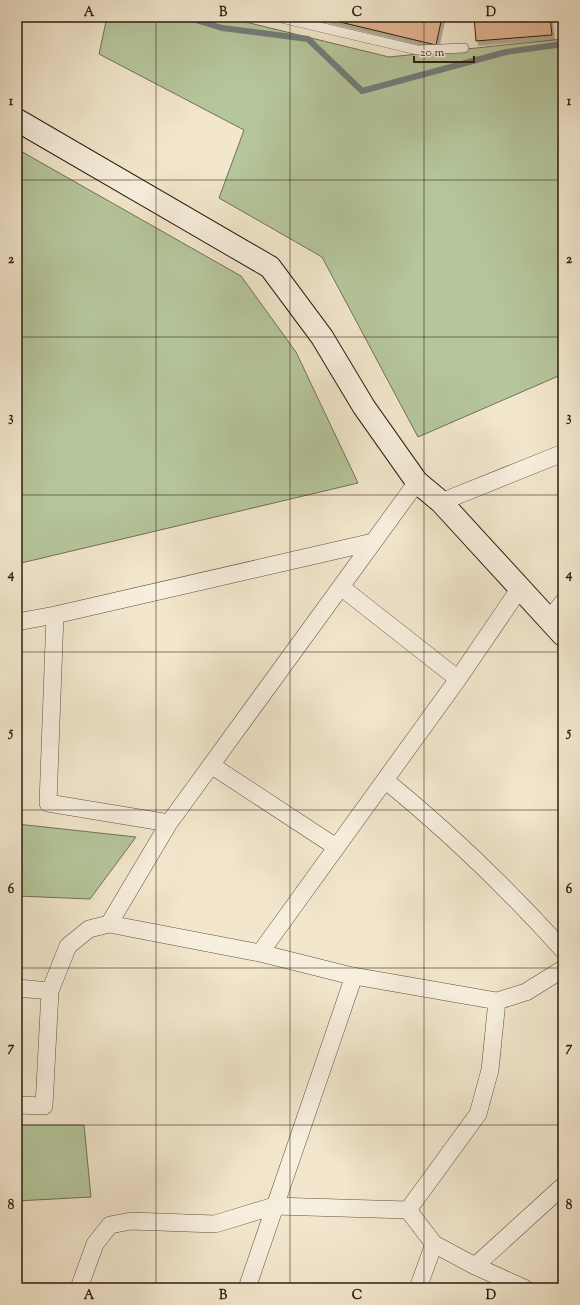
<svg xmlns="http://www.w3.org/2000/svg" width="580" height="1305" viewBox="0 0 580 1305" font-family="'Sorts Mill Goudy',serif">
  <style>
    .green { fill: #b6c69c; stroke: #727256 }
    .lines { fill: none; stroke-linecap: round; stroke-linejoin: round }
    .stream { stroke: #727d7b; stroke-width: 6 }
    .building { fill: #e2b492; stroke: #2e1d11; filter: url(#shadow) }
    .lane-casing { stroke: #5f5040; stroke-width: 10 }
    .street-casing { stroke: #5f5040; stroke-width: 18 }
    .secondary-casing { stroke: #2e1d11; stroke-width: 24 }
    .lane { stroke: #f7efde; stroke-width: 9 }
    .street { stroke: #f7efde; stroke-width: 17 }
    .secondary { stroke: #f7efde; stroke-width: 22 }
    .grid { fill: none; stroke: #2e1d11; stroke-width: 1; stroke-opacity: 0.55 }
    .neatline { fill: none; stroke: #2e1d11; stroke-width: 1.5 }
    .grid-label { font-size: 13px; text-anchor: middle; font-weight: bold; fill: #2e1d11 }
  </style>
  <defs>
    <filter id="shadow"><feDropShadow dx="2.5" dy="4.5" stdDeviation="0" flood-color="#0004"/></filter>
  </defs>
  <rect width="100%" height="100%" fill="#f2e7cd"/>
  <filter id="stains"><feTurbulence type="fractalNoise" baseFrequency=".005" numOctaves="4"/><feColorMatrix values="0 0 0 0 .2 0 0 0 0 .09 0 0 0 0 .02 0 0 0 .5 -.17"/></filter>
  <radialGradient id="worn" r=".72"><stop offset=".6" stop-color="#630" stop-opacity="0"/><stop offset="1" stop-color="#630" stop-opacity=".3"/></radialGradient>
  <path class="green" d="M107 17H225L389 57 563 39V374L418 437 322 257 219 198 244 130 99 54Z
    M17 149 241 276 296 352 358 483 17 564Z
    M17 824 136 837 90 899 17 896Z
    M17 1125H84L91 1197 17 1201Z"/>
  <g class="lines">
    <path class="stream" d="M186 17 222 28 308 39 362 91 506 52 563 44"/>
  </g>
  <path class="building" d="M319 17H442L436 45Z
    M474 17H550L552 35 476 41Z"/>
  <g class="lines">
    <g class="lane-casing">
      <path id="lane" d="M277 17 417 50 464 48"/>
    </g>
    <g class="street-casing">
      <path id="street" d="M441 502 563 453
        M341 587 458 679
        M55 615 48 803 169 823
        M549 620 563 602
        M17 622 55 615 373 542
        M211 765 336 847
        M385 780C449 832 508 889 563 950
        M109 924 169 823 417 482
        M260 953 458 679 520 588
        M17 988 50 991 68 946 89 929 109 924 260 953 348 975 497 1001 526 992 563 969
        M17 1105 44 1106 50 991
        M408 1210 434 1244 475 1266 524 1288
        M475 1266 563 1186
        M79 1288 95 1244 110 1225 131 1221 215 1224 274 1206 408 1210 478 1114 490 1070 497 1001
        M247 1288 354 976
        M418 1288 434 1244"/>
    </g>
    <g class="secondary-casing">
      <path id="secondary" d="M17 120 270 267 322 337 364 407 417 482 441 502 563 635"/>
    </g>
    <use href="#lane" class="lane"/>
    <use href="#street" class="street"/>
    <use href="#secondary" class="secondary"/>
  </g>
  <path class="grid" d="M156 17V1288M290 17V1288M424 17V1288M17 180H563M17 337H563M17 495H563M17 652H563M17 810H563M17 968H563M17 1125H563"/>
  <rect width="580" height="1305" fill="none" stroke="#f2e7cd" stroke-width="44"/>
  <path d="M414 56v6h60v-6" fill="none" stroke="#2e1d11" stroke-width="2"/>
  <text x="420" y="56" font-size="12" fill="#2e1d11" stroke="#f7efde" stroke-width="3" paint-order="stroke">20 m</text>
  <rect x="22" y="22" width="536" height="1261" class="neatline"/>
  <g class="grid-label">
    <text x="89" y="16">A</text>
    <text x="223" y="16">B</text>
    <text x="357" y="16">C</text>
    <text x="491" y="16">D</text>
    <text x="11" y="105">1</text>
    <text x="569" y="105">1</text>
    <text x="11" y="263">2</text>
    <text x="569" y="263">2</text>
    <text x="11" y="421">3</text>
    <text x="569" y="421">3</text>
    <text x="11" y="578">4</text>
    <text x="569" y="578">4</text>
    <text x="11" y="736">5</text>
    <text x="569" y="736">5</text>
    <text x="11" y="893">6</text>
    <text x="569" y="893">6</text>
    <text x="11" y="1051">7</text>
    <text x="569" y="1051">7</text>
    <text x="11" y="1209">8</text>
    <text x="569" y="1209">8</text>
    <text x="89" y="1299">A</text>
    <text x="223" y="1299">B</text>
    <text x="357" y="1299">C</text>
    <text x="491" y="1299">D</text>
  </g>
  <rect width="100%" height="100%" filter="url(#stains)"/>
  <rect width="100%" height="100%" fill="url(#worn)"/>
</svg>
